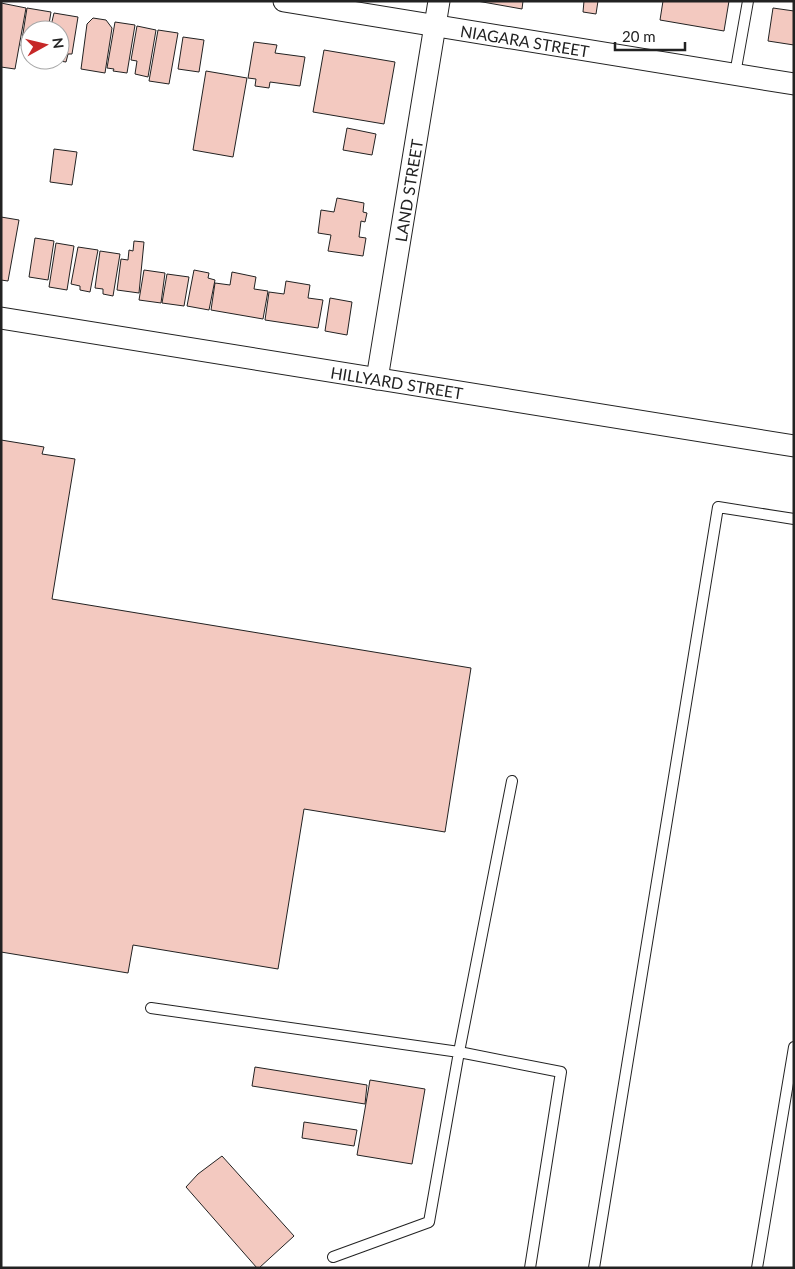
<svg xmlns="http://www.w3.org/2000/svg" width="795" height="1269" viewBox="0 0 795 1269" font-family="Lato,sans-serif">
  <style>
    .building { fill: #f3c9c0; stroke: #222 }
    .lines { fill: none; stroke-linecap: round; stroke-linejoin: round }
    .service-casing { stroke: #222; stroke-width: 12 }
    .minor-casing { stroke: #222; stroke-width: 23 }
    .service { stroke: #fff; stroke-width: 10 }
    .minor { stroke: #fff; stroke-width: 21 }
    .labels { text-anchor: middle; dominant-baseline: central; stroke-width: 4; stroke-linejoin: round; paint-order: stroke }
    .street-label { font-size: 16px; fill: #222; stroke: #fff }
  </style>
  <rect width="100%" height="100%" fill="#fff"/>
  <path class="building" d="M477 1H523L522 9Z
    M584 1H598L596 14 583 12Z
    M663 1H729L724 31 660 20Z
    M1 3 26 8 15 69 1 67Z
    M27 8 51 12 48 30H30V47L21 46Z
    M773 8 794 11V45L768 41Z
    M54 13 78 17 72 54H68L66 62 53 60H60V30H50Z
    M93 18 106 20 112 28 105 73 81 69 87 24Z
    M115 22 135 25 127 73 113 71 114 69 107 68Z
    M137 26 156 30 148 77 135 74 137 61 131 60Z
    M158 30 178 33 169 84 149 81Z
    M183 37 204 40 199 72 178 69Z
    M254 42 277 45 275 53 305 57 300 86 270 82 269 88 255 86 256 79 248 78Z
    M324 50 395 62 384 124 313 112Z
    M206 71 247 78 233 157 193 150Z
    M347 128 376 134 372 155 343 150Z
    M54 149 77 152 72 185 50 182Z
    M337 198 364 203 363 212 367 213 365 222 361 221 359 237 366 238 363 256 328 251 331 235 318 233 321 210 334 212Z
    M1 217 19 220 8 281 1 280Z
    M35 238 54 241 48 280 29 277Z
    M134 241 144 242 139 293 117 290 121 259 128 260 129 250 133 251Z
    M56 243 74 246 67 290 49 287Z
    M78 247 98 250 90 292 80 290V286L71 284Z
    M100 251 120 254 113 296 103 294V289L95 288Z
    M144 270 165 273 161 303 139 300Z
    M194 270 209 273 208 278 215 280 209 310 187 306Z
    M232 272 256 277 254 289 268 291 263 319 211 310 215 283 230 285Z
    M167 274 189 277 184 306 162 303Z
    M286 281 310 285 308 298 323 300 318 328 265 320 269 292 284 294Z
    M330 298 352 302 347 335 325 331Z
    M1 440 44 447 42 454 75 459 52 599 471 668 445 832 304 809 278 969 133 945 128 973 1 952Z
    M255 1067 367 1085 365 1104 252 1086Z
    M370 1080 425 1089 412 1164 357 1155Z
    M304 1122 357 1130 354 1146 302 1138Z
    M222 1156 294 1236 259 1268H257L186 1187 198 1174Z"/>
  <g class="lines">
    <g class="service-casing">
      <path id="service" d="M735 74 748 1
        M151 1008 459 1052 561 1072 530 1268
        M333 1257 429 1222 459 1052 512 781
        M594 1268 718 507 794 519
        M757 1268 794 1047"/>
    </g>
    <g class="minor-casing">
      <g id="minor">
        <path id="s1" d="M284 1 794 84"/>
        <path id="s2" d="M1 318 794 446"/>
        <path id="s3" d="M377 379 439 1"/>
      </g>
    </g>
    <use href="#service" class="service"/>
    <use href="#minor" class="minor"/>
  </g>
  <g class="labels">
    <g class="street-label">
      <text stroke="none"><textPath href="#s1" startOffset="244">NIAGARA STREET</textPath></text>
      <text stroke="none"><textPath href="#s3" startOffset="191">LAND STREET</textPath></text>
      <text stroke="none"><textPath href="#s2" startOffset="401">HILLYARD STREET</textPath></text>
    </g>
  </g>
  <rect width="795" height="1269" fill="none" stroke="#222222" stroke-width="5"/>
  <g transform="translate(45 45) rotate(82)"><circle r="24" fill="#ffffff" stroke="#a7a7a7"/>
  <path d="M0-4L9 19L0 12L-9 19Z" fill="#c62828"/>
  <text y="-8" font-size="14" font-weight="bold" text-anchor="middle" fill="#222222">N</text>
  </g>
  <path d="M615 42v8h70v-8" fill="none" stroke="#222222" stroke-width="2.5"/>
  <text x="622" y="42" font-size="15" fill="#222222" stroke="#ffffff" stroke-width="4" paint-order="stroke">20 m</text>
</svg>
